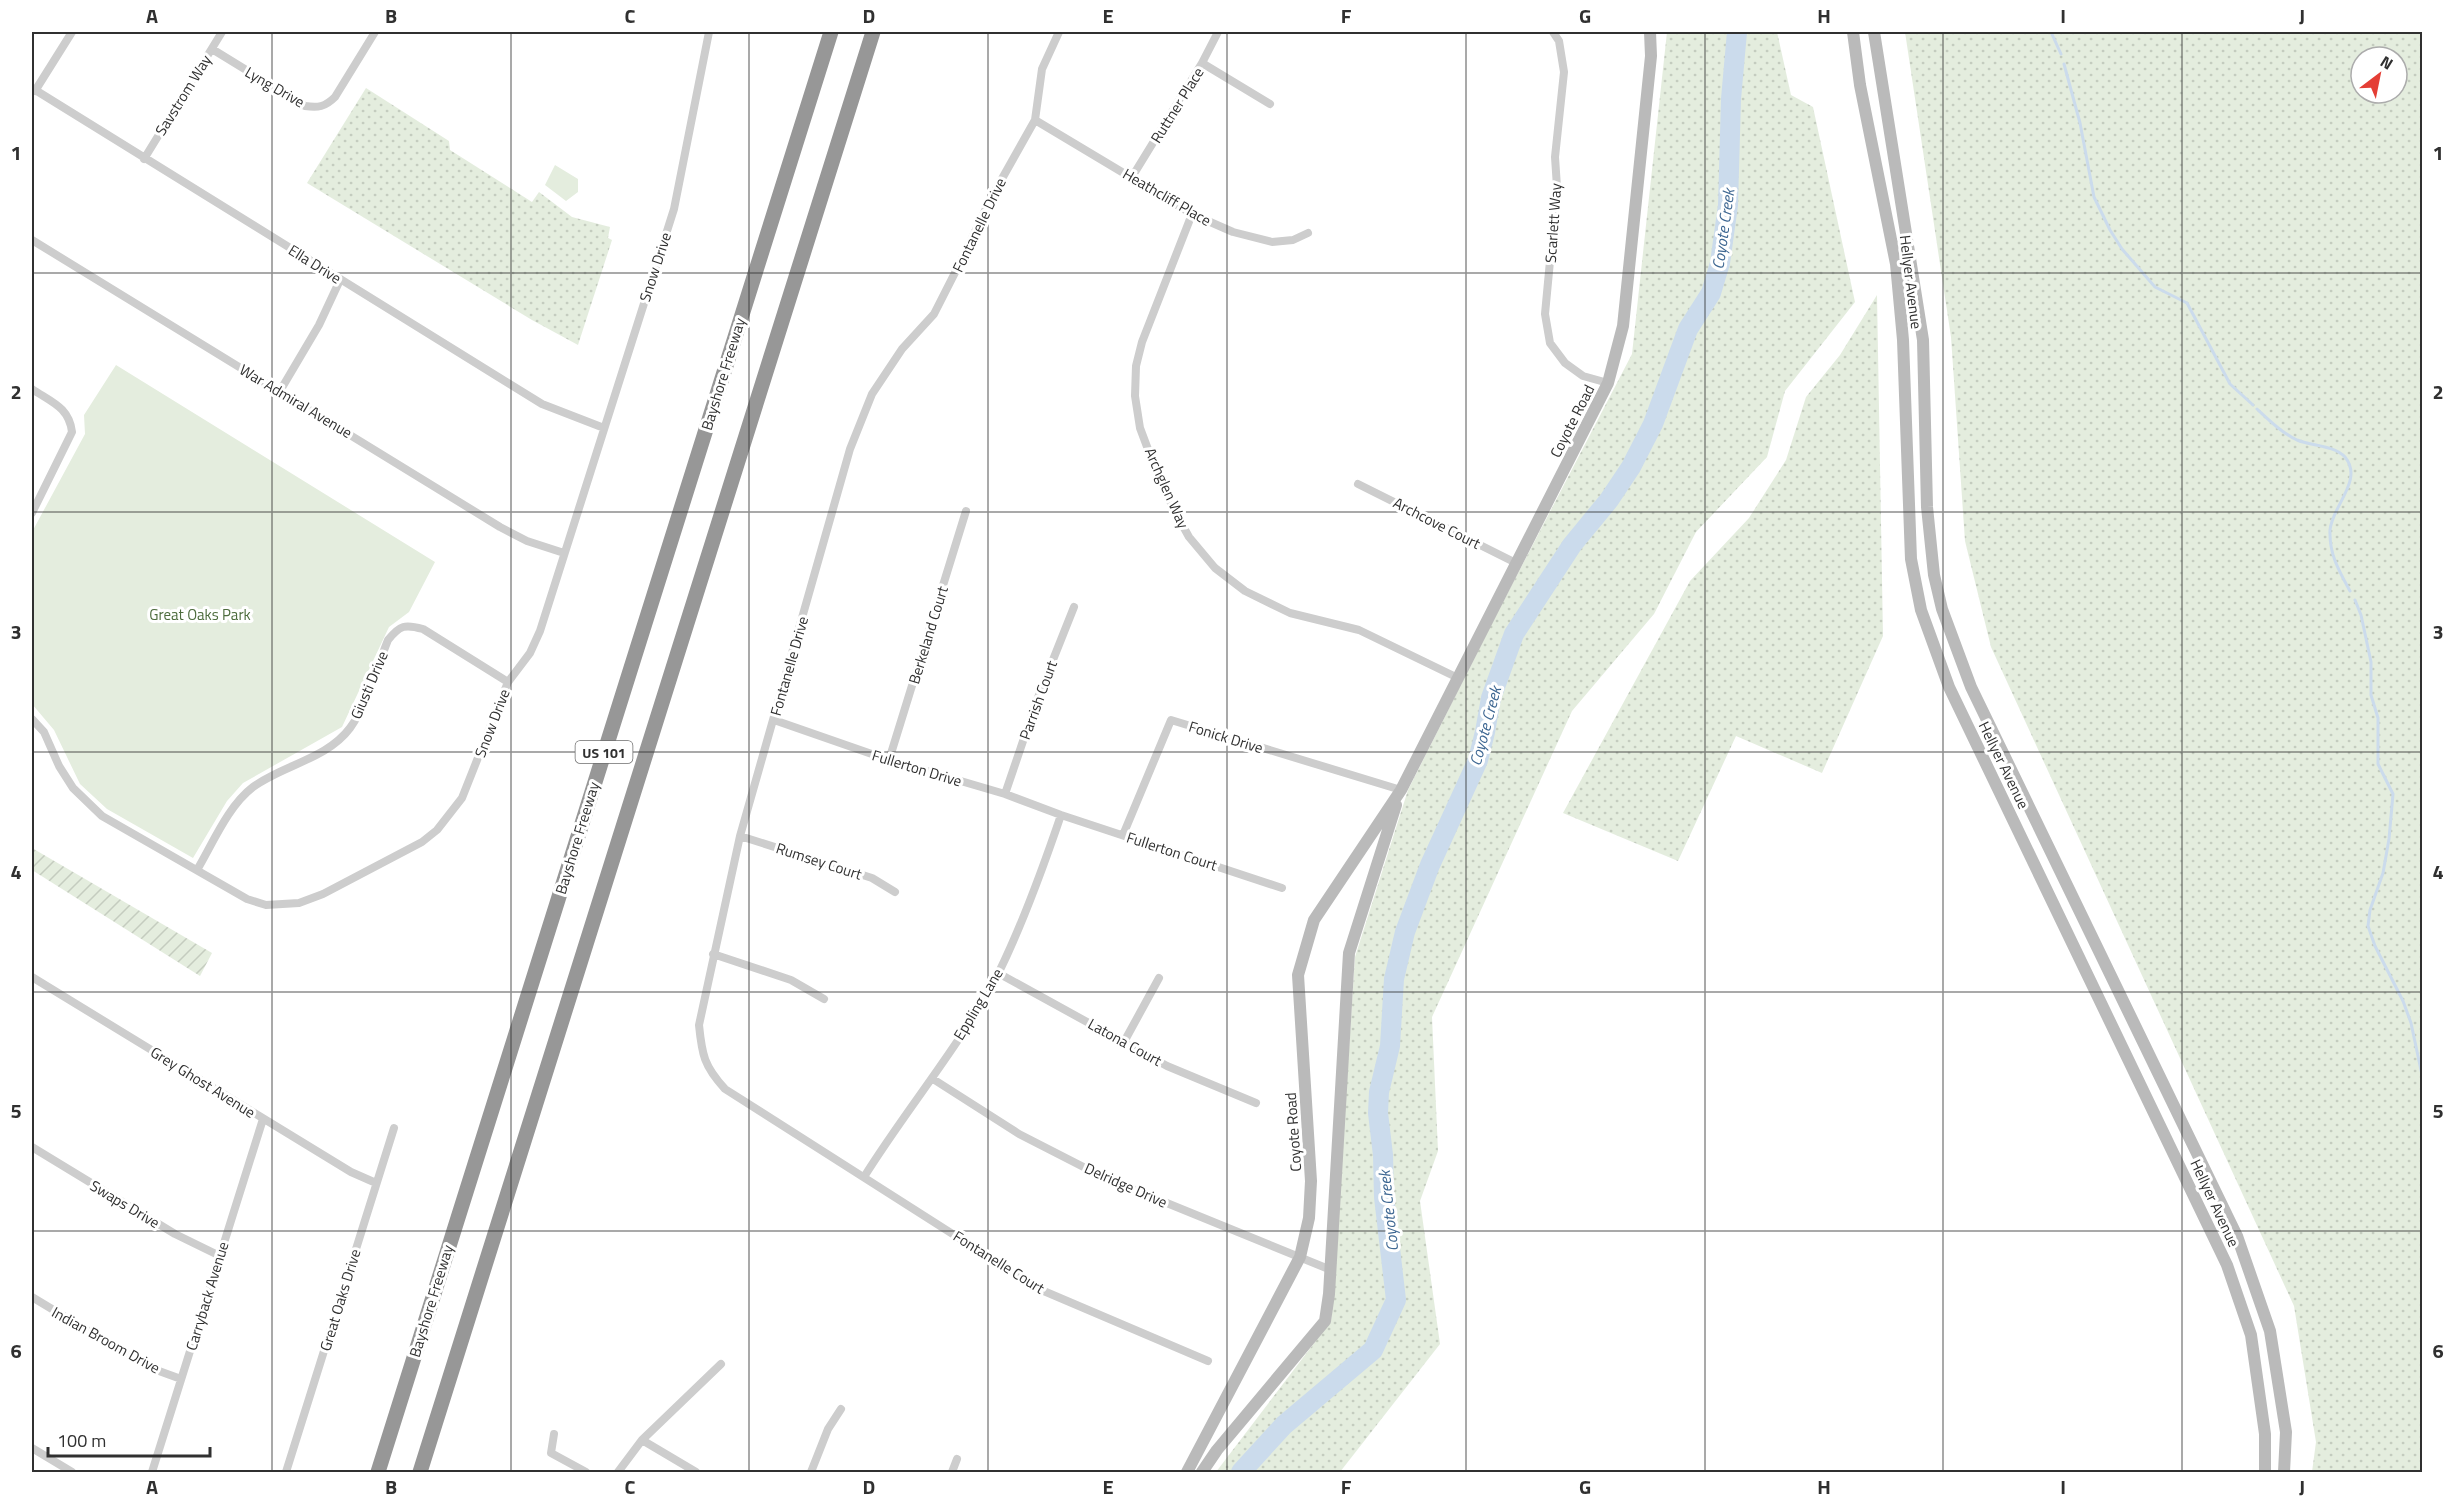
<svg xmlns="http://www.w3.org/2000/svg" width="2454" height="1504" viewBox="0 0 2454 1504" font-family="'Titillium Web',sans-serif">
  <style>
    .grass { fill: url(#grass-dots); fill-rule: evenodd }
    .park { fill: #e4edde }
    .garden { fill: url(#garden-furrows) }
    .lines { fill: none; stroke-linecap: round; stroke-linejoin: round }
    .stream { stroke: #cbdbec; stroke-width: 3 }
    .river { stroke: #cbdbec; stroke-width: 20 }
    .street { stroke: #cdcdcd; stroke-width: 8 }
    .secondary { stroke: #bababa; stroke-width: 12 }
    .highway { stroke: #979797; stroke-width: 15 }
    .grid { fill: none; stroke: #303030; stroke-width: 1.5; stroke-opacity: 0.55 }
    .labels { text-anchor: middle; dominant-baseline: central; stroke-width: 6; stroke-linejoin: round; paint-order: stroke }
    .shield { fill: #fff; stroke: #6e6e6e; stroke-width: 1.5 }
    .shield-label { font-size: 14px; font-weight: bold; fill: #303030 }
    .street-label { font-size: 15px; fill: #303030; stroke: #fff }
    .park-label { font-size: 15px; fill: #4d6c3d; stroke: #fff }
    .water-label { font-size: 16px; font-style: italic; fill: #3e6792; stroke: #fff }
    .neatline { fill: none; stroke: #303030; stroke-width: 2 }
    .grid-label { font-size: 20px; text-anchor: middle; font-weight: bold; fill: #303030 }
  </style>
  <defs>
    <pattern id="grass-dots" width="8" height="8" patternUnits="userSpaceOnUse" patternTransform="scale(1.5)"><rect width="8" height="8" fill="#e4edde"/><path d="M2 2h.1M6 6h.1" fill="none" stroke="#c4ccbf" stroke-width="1.8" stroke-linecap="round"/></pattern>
    <pattern id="garden-furrows" width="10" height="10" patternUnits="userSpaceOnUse" patternTransform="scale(1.5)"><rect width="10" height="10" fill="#e4edde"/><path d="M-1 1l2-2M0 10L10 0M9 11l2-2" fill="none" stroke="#c4ccbf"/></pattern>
  </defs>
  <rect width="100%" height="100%" fill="#fff"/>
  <path class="grass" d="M1667 32H1777L1791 95 1813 107 1855 302 1785 391 1767 457 1696 532 1654 614 1572 711 1432 1017 1438 1151 1420 1201 1440 1344 1340 1472H1216L1331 1321 1355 957 1408 790 1490 627 1632 354Z
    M1905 32H2422V1472H2312L2316 1442 2294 1306 1991 647 1965 541 1951 337ZM2361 57H2397V93H2361Z
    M366 88 449 141 450 150 532 202 539 192 572 217 610 227 608 238 612 240 578 345 532 320 307 183Z
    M1877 295 1883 636 1822 773 1736 736 1678 861 1563 813 1690 581 1749 518 1786 460 1806 397 1840 355Z"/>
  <path class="park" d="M555 165 578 179V192L566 201 545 185Z
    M116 365 435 562 409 612 389 627 342 727 243 783 227 801 193 858 107 809 80 784 54 730 32 704V532L85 434 84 415Z"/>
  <path class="garden" d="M32 848 212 953 200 976 32 870Z"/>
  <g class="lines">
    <path class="stream" d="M2051 32 2061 54
      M2064 64 2080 123 2094 197 2110 230 2122 249 2155 287 2187 303 2230 384 2253 405
      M2257 409C2269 420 2282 433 2297 440 2311 446 2334 445 2345 457 2364 480 2332 506 2330 530 2329 554 2339 571 2350 591
      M2355 600 2361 615 2371 662V695L2378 718V764L2393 794 2389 839 2383 873 2370 910 2368 926 2375 946 2403 1001 2411 1023 2422 1075"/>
    <path class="river" d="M1241 1472 1284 1425 1373 1350 1396 1300 1384 1197 1383 1155 1378 1113 1379 1092 1390 1046 1394 979 1405 932 1430 865 1478 760 1485 732 1491 698 1514 634 1572 545 1609 500 1631 467 1653 424 1688 329 1711 293 1720 263 1728 205 1731 99 1737 32"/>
    <path class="street" d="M1059 32 1042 69 1035 120 990 200 964 255 934 314 902 349 872 394 850 449 740 836 699 1025C702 1055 704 1066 725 1089L1039 1289 1208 1361
      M1553 32 1559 41 1564 72 1555 157 1557 187 1545 314 1550 343 1565 363 1583 376 1608 383
      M212 49 305 106C318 108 325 107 335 97L375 32
      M1202 63 1270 104
      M32 88 542 404 604 428
      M35 91 72 32
      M1035 120 1192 214 1233 232 1272 242 1293 240 1308 233
      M144 159 222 32
      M1132 177 1202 63 1218 32
      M1192 214 1142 342 1136 366 1135 396 1140 428 1152 460 1173 508 1189 537 1215 568 1245 591 1290 613 1359 630 1458 678
      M32 240 500 527 527 541 564 553
      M32 389C51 402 69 407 72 432L32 513
      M280 391 319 325 340 280
      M1358 484 1516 563
      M32 719 44 732 59 766 73 788 102 816 247 899 266 905 299 903 323 894 422 842 437 830 462 798 508 682 530 653 540 631 674 209 709 32
      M774 720 889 760 1005 794 1061 815 1282 888
      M889 760 966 511
      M1005 794 1037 700 1074 607
      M1123 835 1171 720 1401 790
      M740 836 872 878 895 892
      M197 870C213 843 228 806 253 787 283 765 327 759 350 728 367 705 377 667 388 640 400 625 405 624 423 629L508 682
      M713 954 791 980 824 999
      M998 973 1167 1066 1256 1103
      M32 977 351 1172 376 1183
      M1124 1042 1159 978
      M933 1079 1019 1134 1103 1177 1331 1270
      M32 1147 175 1234 220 1256
      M864 1177C907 1108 961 1045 999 972 1024 921 1043 868 1061 815
      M32 1297 148 1367 181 1379
      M554 1434 551 1453 586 1472
      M642 1440 696 1472
      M32 1448 72 1472
      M152 1472 263 1119
      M286 1472 394 1128
      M618 1472 642 1440 721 1364
      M811 1472 828 1429 841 1409
      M952 1472 957 1459"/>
    <path class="secondary" d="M1853 32 1860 85 1896 264 1903 340 1911 559 1921 610 1949 687 2227 1265 2251 1335 2265 1434V1472
      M1874 32 1923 340 1927 507 1934 575 1942 609 1971 687 2237 1236 2270 1331 2286 1432 2284 1472
      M1187 1472 1300 1257 1309 1218 1311 1181 1298 975 1314 920 1401 790 1608 383 1623 326 1651 56 1650 32
      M1202 1472 1217 1450 1325 1321 1329 1294 1349 953 1396 805"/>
    <path class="highway" d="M378 1472 831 32
      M420 1472 873 32"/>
  </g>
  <path class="grid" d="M272 32V1472M511 32V1472M749 32V1472M988 32V1472M1227 32V1472M1466 32V1472M1705 32V1472M1943 32V1472M2182 32V1472M32 273H2422M32 512H2422M32 752H2422M32 992H2422M32 1231H2422"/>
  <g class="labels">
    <rect class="shield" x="575.5" y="741" width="57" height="22" rx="4.5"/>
    <g class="shield-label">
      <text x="604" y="752">US 101</text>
    </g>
    <g class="street-label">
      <text transform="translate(275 87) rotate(30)">Lyng Drive</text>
      <text transform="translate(183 95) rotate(-58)">Savstrom Way</text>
      <text transform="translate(1177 105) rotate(-58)">Ruttner Place</text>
      <text transform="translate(1167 197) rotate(30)">Heathcliff Place</text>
      <text transform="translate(1553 223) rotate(-86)">Scarlett Way</text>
      <text transform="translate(979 225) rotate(-64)">Fontanelle Drive</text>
      <text transform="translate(315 264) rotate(32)">Ella Drive</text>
      <text transform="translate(655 267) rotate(-72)">Snow Drive</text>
      <text transform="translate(1911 282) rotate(83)">Hellyer Avenue</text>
      <text transform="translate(723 374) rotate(-73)">Bayshore Freeway</text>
      <text transform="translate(296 401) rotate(31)">War Admiral Avenue</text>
      <text transform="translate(1572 421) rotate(-63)">Coyote Road</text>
      <text transform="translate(1167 488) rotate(66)">Archglen Way</text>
      <text transform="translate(1437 523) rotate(27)">Archcove Court</text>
      <text transform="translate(928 635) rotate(-73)">Berkeland Court</text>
      <text transform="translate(789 666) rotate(-74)">Fontanelle Drive</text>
      <text transform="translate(369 685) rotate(-67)">Giusti Drive</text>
      <text transform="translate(1038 700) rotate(-70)">Parrish Court</text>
      <text transform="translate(492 723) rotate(-69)">Snow Drive</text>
      <text transform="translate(1226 737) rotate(17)">Fonick Drive</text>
      <text transform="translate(2004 765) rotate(64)">Hellyer Avenue</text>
      <text transform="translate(917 768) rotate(17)">Fullerton Drive</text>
      <text transform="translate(577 838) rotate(-73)">Bayshore Freeway</text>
      <text transform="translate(1172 851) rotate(18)">Fullerton Court</text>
      <text transform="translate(819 861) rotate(18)">Rumsey Court</text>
      <text transform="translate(978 1004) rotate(-59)">Eppling Lane</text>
      <text transform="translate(1125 1042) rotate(29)">Latona Court</text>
      <text transform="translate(203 1082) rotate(32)">Grey Ghost Avenue</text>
      <text transform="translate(1293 1132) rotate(-94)">Coyote Road</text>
      <text transform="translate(1126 1185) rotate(24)">Delridge Drive</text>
      <text transform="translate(2215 1203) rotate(65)">Hellyer Avenue</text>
      <text transform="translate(125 1204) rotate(31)">Swaps Drive</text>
      <text transform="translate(999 1262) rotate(32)">Fontanelle Court</text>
      <text transform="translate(207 1296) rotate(-73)">Carryback Avenue</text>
      <text transform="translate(340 1300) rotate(-73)">Great Oaks Drive</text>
      <text transform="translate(431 1301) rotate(-73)">Bayshore Freeway</text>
      <text transform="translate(106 1340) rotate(29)">Indian Broom Drive</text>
    </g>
    <g class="park-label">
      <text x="200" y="614">Great Oaks Park</text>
    </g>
    <g class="water-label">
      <text transform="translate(1723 229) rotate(-82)">Coyote Creek</text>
      <text transform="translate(1485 726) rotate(-75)">Coyote Creek</text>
      <text transform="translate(1388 1211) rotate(-96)">Coyote Creek</text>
    </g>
  </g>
  <rect width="2454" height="1504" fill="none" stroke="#ffffff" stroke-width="66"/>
  <g transform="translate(2379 75) rotate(32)"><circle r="28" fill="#ffffff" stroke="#acacac" stroke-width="1.5"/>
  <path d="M0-4.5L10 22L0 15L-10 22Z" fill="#e43e35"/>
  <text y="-9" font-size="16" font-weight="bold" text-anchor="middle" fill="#303030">N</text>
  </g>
  <path d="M48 1447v9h162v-9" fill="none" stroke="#303030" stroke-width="3"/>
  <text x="57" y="1447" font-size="18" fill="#303030" stroke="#ffffff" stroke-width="4.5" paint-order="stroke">100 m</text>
  <rect x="33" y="33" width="2388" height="1438" class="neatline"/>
  <g class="grid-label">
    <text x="152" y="23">A</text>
    <text x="391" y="23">B</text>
    <text x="630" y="23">C</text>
    <text x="869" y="23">D</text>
    <text x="1108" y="23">E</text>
    <text x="1346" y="23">F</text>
    <text x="1585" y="23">G</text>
    <text x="1824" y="23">H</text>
    <text x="2063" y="23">I</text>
    <text x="2302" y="23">J</text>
    <text x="16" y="160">1</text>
    <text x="2438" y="160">1</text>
    <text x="16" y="399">2</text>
    <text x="2438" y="399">2</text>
    <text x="16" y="639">3</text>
    <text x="2438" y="639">3</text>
    <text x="16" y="879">4</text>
    <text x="2438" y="879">4</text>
    <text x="16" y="1118">5</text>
    <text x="2438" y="1118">5</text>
    <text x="16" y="1358">6</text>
    <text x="2438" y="1358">6</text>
    <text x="152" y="1494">A</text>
    <text x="391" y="1494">B</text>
    <text x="630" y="1494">C</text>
    <text x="869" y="1494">D</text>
    <text x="1108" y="1494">E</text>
    <text x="1346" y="1494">F</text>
    <text x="1585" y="1494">G</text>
    <text x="1824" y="1494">H</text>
    <text x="2063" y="1494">I</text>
    <text x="2302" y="1494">J</text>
  </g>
</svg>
